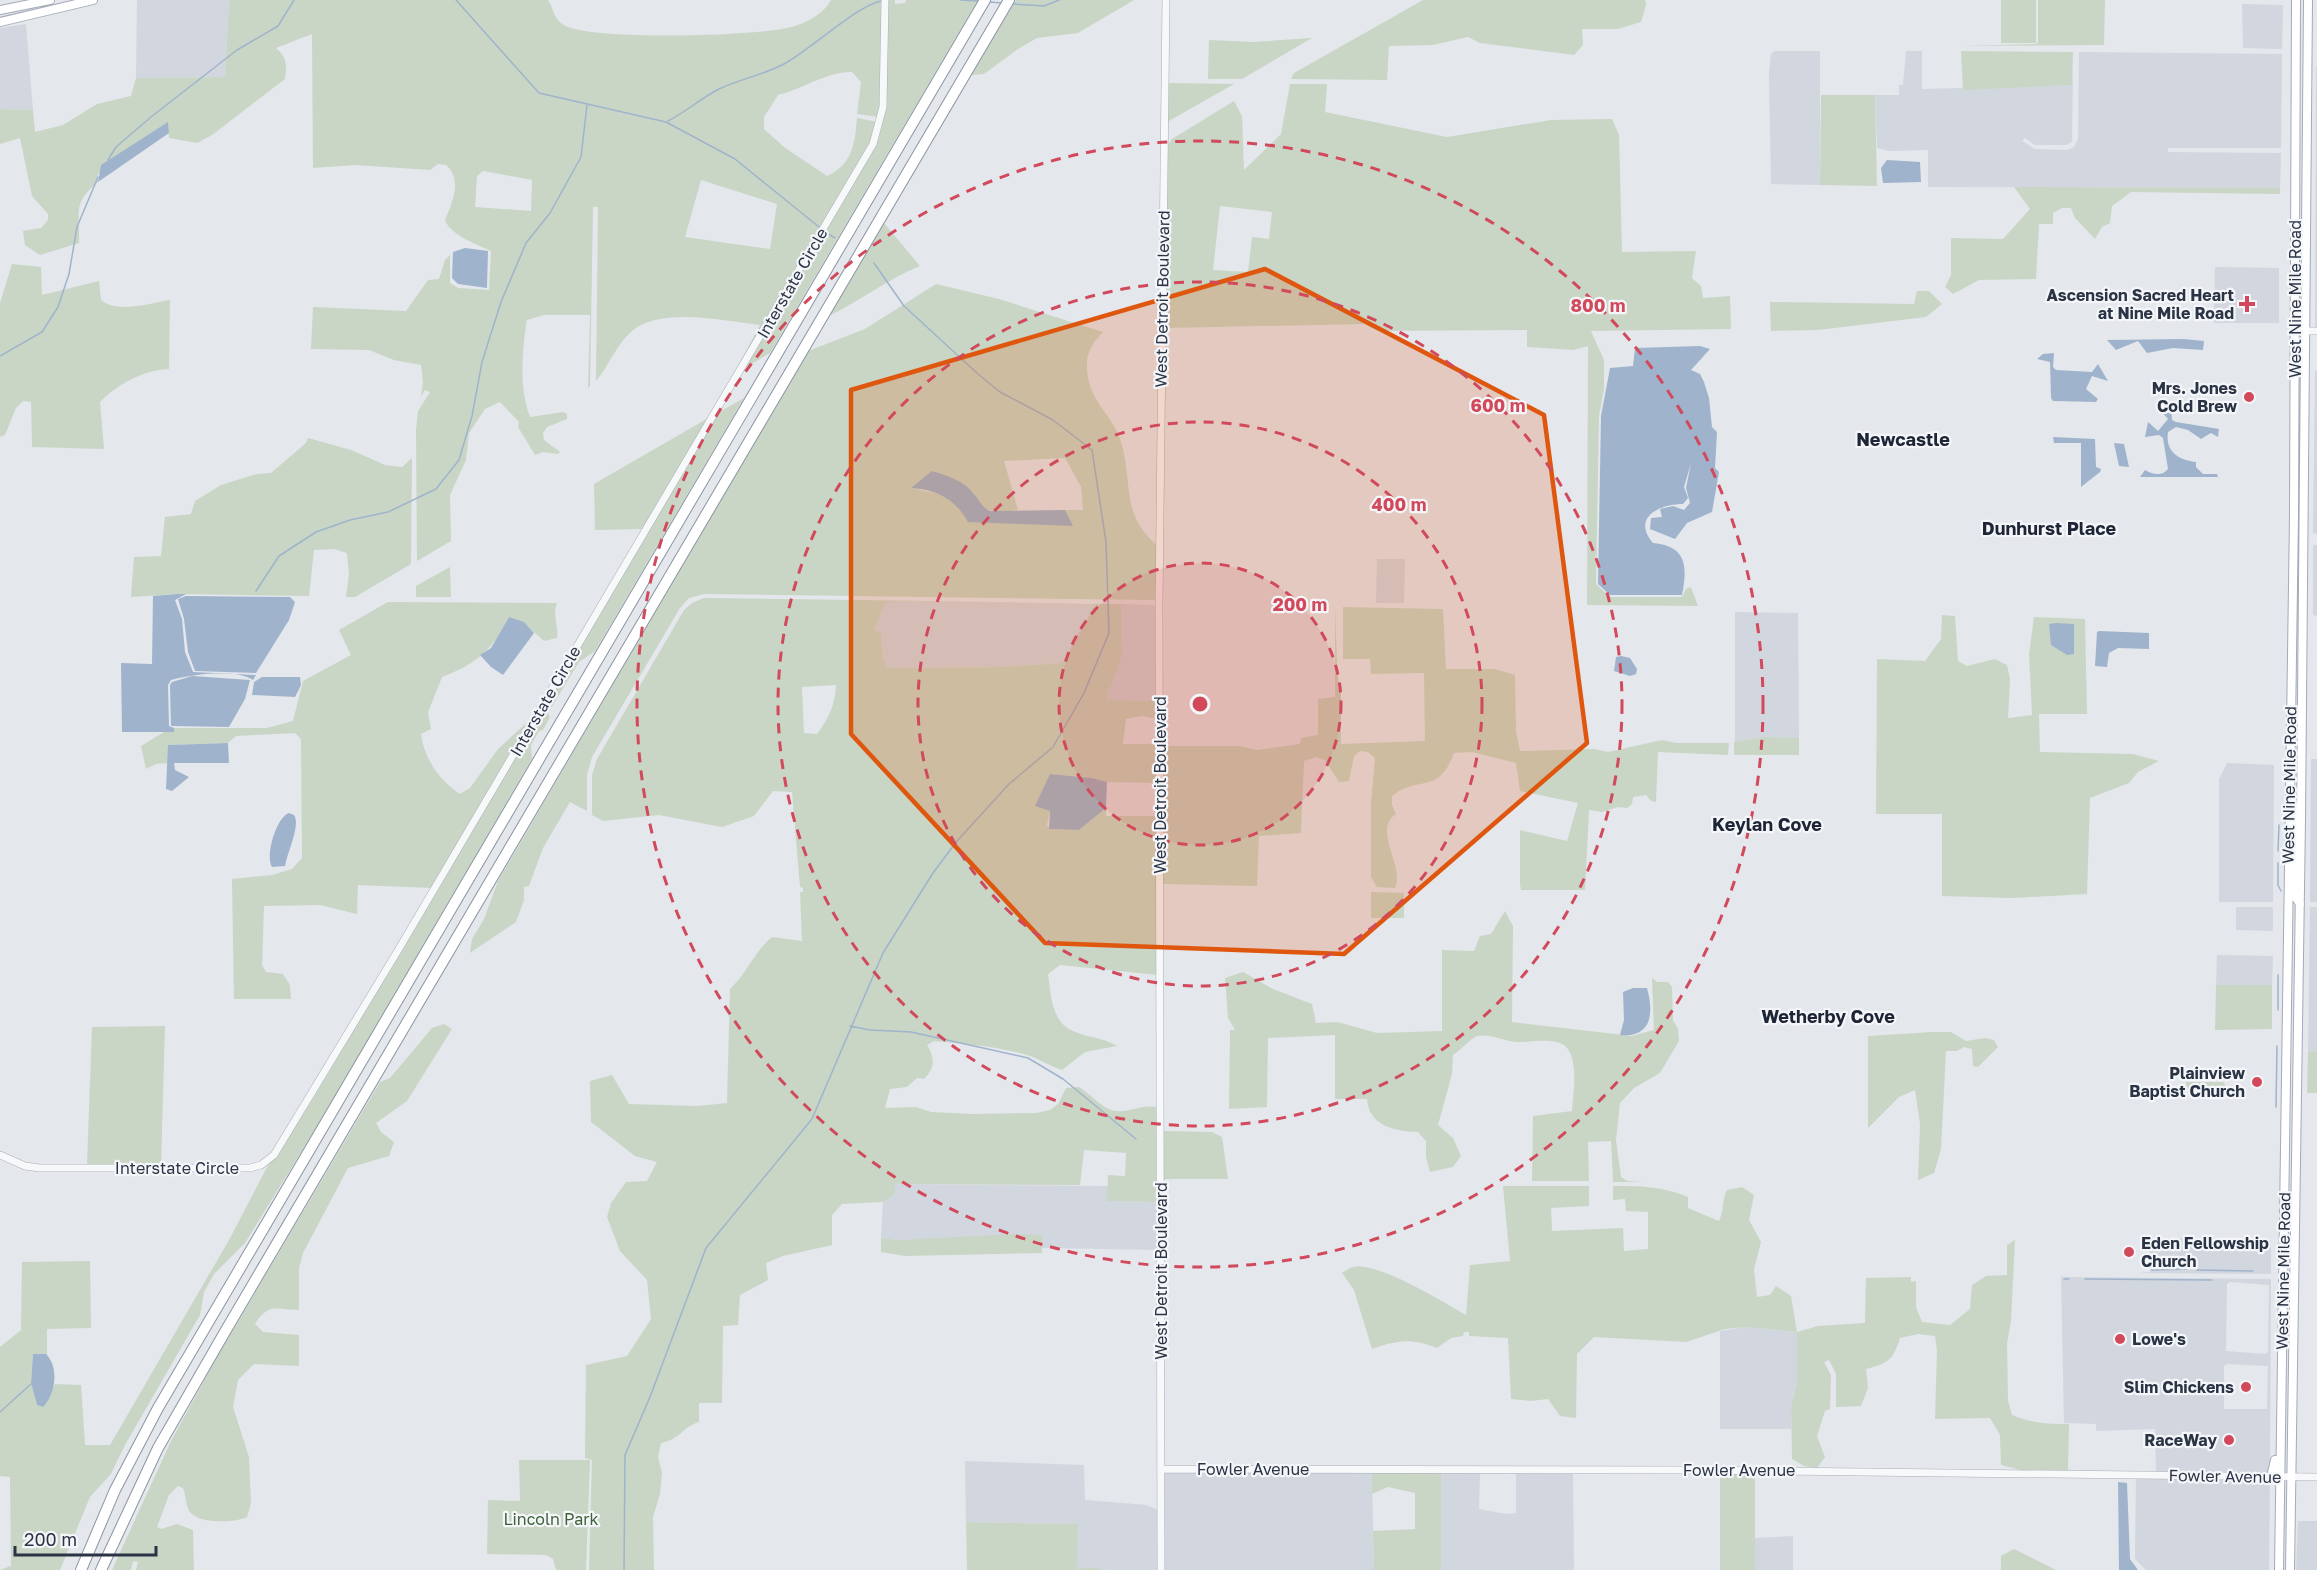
<svg xmlns="http://www.w3.org/2000/svg" width="2317" height="1570" viewBox="0 0 2317 1570" font-family="'Golos Text',sans-serif">
  <style>
    .built { fill: #d2d6de; fill-rule: evenodd }
    .green { fill: #c9d6c5; fill-rule: evenodd }
    .water { fill: #9fb4cc }
    .lines { fill: none; stroke-linecap: round; stroke-linejoin: round }
    .stream { stroke: #9fb4cc; stroke-width: 1.5 }
    .minor-casing { stroke: #a9aeb7; stroke-width: 8 }
    .major-casing { stroke: #a3abb8; stroke-width: 10 }
    .highway-casing { stroke: #8b94a3; stroke-width: 12 }
    .minor { stroke: #f7f8fa; stroke-width: 7 }
    .major { stroke: #fff; stroke-width: 8 }
    .highway { stroke: #fff; stroke-width: 10 }
    .marked { fill: #df570f; fill-opacity: 0.2; stroke: #df570f; stroke-width: 4.5; stroke-linejoin: round }
    .ring { fill: none; stroke: #d1495b; stroke-width: 3; stroke-dasharray: 10 8 }
    .poi-dot { fill: #d1495b; stroke: #f4f6f9; stroke-width: 2 }
    .labels { text-anchor: middle; dominant-baseline: central; stroke-width: 4.5; stroke-linejoin: round; paint-order: stroke }
    .street-label { font-size: 16px; fill: #2b3445; stroke: #f4f6f9 }
    .poi-label { font-size: 16px; font-weight: bold; fill: #2b3445; stroke: #f4f6f9; text-anchor: end }
    .park-label { font-size: 16px; fill: #3f6138; stroke: #f4f6f9 }
    .neighbourhood-label { font-size: 18px; font-weight: bold; fill: #1d2536; stroke: #f4f6f9 }
    .centre { fill: #d1495b; stroke: #f4f6f9; stroke-width: 3 }
    .ring-label { font-size: 18px; text-anchor: middle; font-weight: bold; fill: #d1495b; stroke: #f4f6f9; stroke-width: 4.5; stroke-linejoin: round; paint-order: stroke }
  </style>
  <rect width="100%" height="100%" fill="#e4e7ec"/>
  <path class="built" d="M137 0H229L225 77 136 78Z
    M2242 4 2283 5 2282 49 2243 48Z
    M26 24 33 110 0 109V28Z
    M1775 51H1820V185L1771 184 1769 74 1771 54Z
    M1906 51H1922V89L2072 85 2073 69 2072 142 2066 145H2035L2025 138 2022 141 2035 149 2067 150 2074 147 2078 139 2079 52 2282 54 2281 148H2168V152L2281 153 2280 188 1928 187V150L1889 151 1877 148 1875 95H1899V85H1903Z
    M2316 66H2317V329H2315Z
    M2215 267 2279 268V323H2214Z
    M2315 371H2317V534L2313 533Z
    M2313 545H2317V616L2313 615Z
    M1377 559H1405L1404 603H1376Z
    M886 602 935 601 1094 604 1079 636 1062 663 1005 667 887 668 883 658 881 635 874 629Z
    M1121 604 1156 605 1157 701 1106 700 1122 656Z
    M1735 612 1798 613 1799 738 1765 737 1735 742Z
    M2311 759H2317V902H2310Z
    M2227 763 2274 765 2273 902H2219V779Z
    M2236 907H2273V931L2236 930Z
    M2310 907H2317V1052H2308Z
    M2217 955 2273 956 2272 985H2216Z
    M895 1184 1108 1186V1201L1159 1202V1250L1042 1248V1235L900 1240 881 1238 883 1202 895 1194Z
    M2149 1238 2271 1240V1274L2137 1273 2150 1272Z
    M2061 1274 2062 1277 2271 1279 2270 1474 2156 1473 2155 1429 2096 1431V1424L2064 1423ZM2230 1282 2269 1285 2268 1352 2265 1354 2226 1351 2227 1284ZM2227 1364 2268 1366 2267 1409H2224V1366Z
    M1746 1327 1797 1332V1384L1791 1406V1429H1720V1331Z
    M965 1461 1084 1465 1085 1500 1147 1505 1158 1510V1570H1105L1091 1567 1077 1569V1524L966 1522Z
    M1441 1471 1480 1472 1479 1509 1506 1514 1516 1513V1473H1573L1574 1570H1441Z
    M1164 1472H1372L1374 1570H1164Z
    M2136 1477 2270 1479 2269 1570H2146L2135 1559Z
    M2298 1521H2317V1570H2296Z
    M1793 1536V1570H1755V1538Z"/>
  <path class="green" d="M229 0H548C555 10 552 20 568 27 600 40 761 37 795 26 810 21 824 13 831 0H882L879 117 857 114 861 82 852 72C828 71 803 89 778 95L764 117V129L784 147 827 176C852 165 855 144 857 118L878 122 870 143 733 375 760 325C725 321 659 306 631 332 616 345 609 366 596 381L598 207H593L590 386 588 388 590 315H544L527 320 526 325C522 357 519 387 530 417L563 412 567 414V419L547 427 543 433 544 440 560 452 558 454 543 452 535 455 518 427 519 422 500 402 485 409 469 433 466 460 450 495 451 541 417 561 416 430 418 411 430 392 425 390 421 397 423 382 421 365 394 360 369 350 311 349 313 307 406 311 428 280 439 279 445 260 450 255V283L458 288 489 290 491 251C477 244 451 236 445 220 452 203 463 180 446 165L438 164 430 170 355 165 313 168 312 34 276 48C287 58 287 64 285 79L212 135 197 143 169 138 168 123 98 174V182C72 203 80 213 79 243L40 255 25 245 23 231 41 228 48 220V214L32 196 20 138 0 144V109L33 110 35 132 63 125 97 104 131 96 136 78 225 77ZM483 171 532 180 531 211 475 207 477 176ZM701 180 777 204 770 249 685 237Z
    M888 0H895V4L905 3 906 0H978L770 353 745 368 879 137 886 107Z
    M1016 0H1134L1078 33 1037 38 1018 49 984 74 971 75Z
    M1423 0H1645L1646 5 1641 22 1618 29H1582L1583 45 1574 55 1480 43 1468 37 1433 45 1389 46 1387 80 1291 79 1294 73Z
    M2001 0H2036V43H2001Z
    M2038 0H2105L2104 45 1960 46 2036 44 2038 42Z
    M1312 38 1242 79H1208L1209 40 1252 42Z
    M1961 51 2073 52 2072 85 1963 90Z
    M1168 83 1234 84 1167 122Z
    M1290 84H1327L1325 112 1447 137 1551 120 1612 119 1619 135 1622 252 1696 251 1692 278 1701 286 1703 298 1730 296 1731 329 1591 331 1604 360V389L1599 416 1596 584 1610 597H1682L1686 589 1691 587 1698 606 1587 605 1588 346 1573 350 1527 347V330L1378 331 1364 324 1165 328 1167 146 1172 139 1234 101 1242 116 1244 170 1281 134ZM1220 206 1272 212 1269 239 1252 237 1248 272 1213 270Z
    M1821 95H1875L1877 186 1820 185Z
    M2014 187 2280 188V194L2131 192 2112 206 2110 223 2102 227 2095 239 2075 218 2071 208H2062L2053 213V224H2039L2036 279 1979 280 1953 294 1945 287 1951 275V238L2003 239 2030 209Z
    M884 223 920 266C889 278 860 301 829 316Z
    M12 264 41 267 42 295 99 281 101 300C117 314 151 303 170 300L169 369C143 370 118 384 100 402L104 449 32 447 31 402 23 401 16 408 5 435 0 437V303Z
    M936 284 999 299 1103 332C1092 344 1086 352 1087 369 1089 402 1110 411 1120 439 1134 479 1119 514 1157 545L1156 600 704 594 689 598 680 608 592 757 587 775V811L570 802 543 848 529 886 524 887V900L516 922 470 953 472 939 484 919 498 881 808 351 865 329ZM1065 458 1081 487 1083 510H1065L1072 526 959 506 943 495 912 488 973 492C985 514 994 513 1018 510L1004 461Z
    M1917 291H1929L1942 304 1926 317 1818 330 1771 331 1770 302 1914 304Z
    M744 398 595 651 579 662 548 713 550 717 543 730 539 731 531 745 532 759 319 1123 245 1243 214 1274 204 1292 200 1315 125 1445 111 1474 90 1497 60 1570H0L11 1566 10 1477 0 1476V1347L21 1330 22 1262 90 1261 91 1328 47 1329V1355H33L31 1383 37 1405 42 1407 55 1384 81 1385 85 1445H110L229 1240 267 1167 313 1099 719 412Z
    M710 417 643 529 595 530 594 484Z
    M308 438 351 450 385 465 402 467 412 458 411 564 355 597H346L349 574 347 553 334 549 314 550 309 596 177 594 131 597 134 557 161 556 165 517 191 514 195 501 221 485 257 474 271 473 306 443Z
    M450 567 451 597H416V586Z
    M704 598 935 601 886 602 874 629 881 634 883 658 887 668 1005 667 1062 663 1079 636 1094 604H1121L1122 656 1106 700 1157 701V719L1142 716 1126 719 1123 744H1157V783L1107 782 1092 778 1050 774V811L1047 825 1050 829 1079 830 1106 808V816H1157L1158 975 1060 965 1048 974C1051 994 1051 1022 1073 1031 1088 1038 1102 1037 1117 1046L1085 1052 1062 1070C1050 1066 1037 1058 1027 1055 997 1046 965 1044 934 1041L927 1045C935 1057 935 1069 924 1079L917 1078 907 1087 890 1089 885 1108 916 1107 931 1112 973 1114 1036 1113 1050 1110 1058 1104 1066 1088 1079 1087C1089 1093 1100 1106 1111 1110 1126 1115 1144 1102 1158 1108L1159 1202 1107 1201 1108 1175 1125 1176 1126 1153 1084 1150 1080 1185 895 1184V1194L883 1202 842 1204 832 1215V1245L783 1256 766 1263 768 1280 740 1295 738 1325 723 1326 722 1403H699V1422C682 1427 681 1439 661 1443L658 1457 662 1473 660 1494 653 1517 654 1570H589L592 1460 585 1458 586 1365 627 1356 651 1319 647 1280 620 1251 607 1217 611 1203 626 1182 647 1181 657 1162 635 1156 591 1122 590 1081 612 1075 629 1104 698 1106 727 1103 730 989C747 973 754 952 772 937L802 941 800 892H803V888L800 887 792 792 773 791 754 816 722 827 659 815 603 821 592 815V775L597 759 684 610 692 603ZM836 685C835 705 829 718 817 734L804 733 802 687Z
    M388 602 557 603C552 615 559 626 557 638L544 641 524 623 509 617C491 651 478 663 442 677L428 712 431 729 421 734C424 759 440 781 460 794L470 788 498 749 533 717 431 888 358 885 357 914 320 905 264 906 262 965 266 972 283 974 290 985 291 999H234L232 879 272 875 292 869 302 858 301 739 295 733 236 736 228 743 168 745V763L156 764 146 769 141 746 164 732H173L174 728H267L293 721 303 681 351 655 339 630Z
    M1335 607 1338 688 1341 689V744L1425 741 1424 673 1371 674 1370 659H1343V607L1443 609 1446 669H1495L1515 675 1516 732 1520 751 1594 749 1608 752 1662 740 1677 743H1729L1728 755 1658 752 1656 802 1651 801 1646 795 1633 797 1632 804 1627 808 1618 807 1602 812 1589 810 1585 890H1521L1520 884V830L1567 841 1578 803 1520 791 1516 763 1472 752 1454 753C1438 796 1420 774 1392 796V805L1396 814C1372 830 1405 866 1395 888L1377 887 1371 877V804L1375 758 1368 752 1360 751 1354 756 1349 781 1339 782 1325 760 1316 757 1304 761 1301 833 1259 836 1257 886 1163 884 1162 746H1239L1257 750 1300 744 1301 738 1318 735V699L1335 697Z
    M1942 615 1955 616 1958 661 1967 666 1995 659 2007 665 2010 679 2008 718 2032 715 2029 654 2034 617 2085 619 2087 714H2039L2040 752 2133 754 2159 761 2138 772 2129 783 2090 798 2087 894 2011 898 1942 896V814H1876L1877 659 1925 661 1941 639Z
    M1764 737 1799 738V755H1734V742Z
    M1371 892 1404 893V918H1371Z
    M1505 911 1513 926 1512 1022 1632 1036 1654 1030 1652 978 1657 982H1668L1672 987 1673 1020 1678 1029 1679 1041 1660 1073 1634 1088 1620 1103 1616 1140 1621 1177 1627 1181 1643 1182H1613L1611 1141 1588 1142 1589 1181H1532L1533 1116 1572 1111C1573 1094 1578 1067 1569 1051 1561 1035 1531 1043 1516 1042 1503 1041 1488 1032 1475 1037 1471 1039 1458 1052 1453 1055L1452 1074 1438 1125 1453 1138 1461 1156 1453 1167 1430 1172 1426 1157V1141L1418 1132C1394 1131 1369 1126 1367 1099H1335V1035L1268 1038 1267 1107 1229 1109 1230 1030H1235L1228 1018 1225 978 1243 972 1273 989 1312 1004 1316 1023 1337 1022 1377 1033 1442 1031V950L1474 951 1480 936 1491 934Z
    M2216 985H2272V1029L2215 1030Z
    M444 1024 452 1029 407 1101 376 1123 381 1132 394 1142 389 1156 348 1168 303 1253 299 1268V1310C276 1310 269 1302 255 1324L263 1332 299 1335V1366L254 1364 238 1380 233 1407 249 1457 251 1503 247 1517C235 1523 199 1524 190 1512 186 1507 186 1495 183 1488L178 1486 169 1495 157 1527 161 1529 177 1524 193 1530 194 1570H136L138 1562 133 1561 131 1570H112L171 1441 221 1350 380 1082 390 1078 432 1028Z
    M165 1026 161 1165H87L92 1027Z
    M1933 1032H1951L1966 1041 1985 1038 1994 1040 1998 1047 1978 1067 1973 1066 1972 1049 1964 1047 1957 1051H1946L1941 1149 1934 1173 1918 1180 1920 1124 1915 1090 1899 1097 1868 1128V1036Z
    M2308 1052H2317V1093H2307Z
    M2186 1082H2223L2228 1089 2187 1090Z
    M1164 1131 1212 1132 1222 1137 1228 1179H1164Z
    M1503 1186H1589V1206L1551 1208 1552 1231 1623 1228 1624 1251 1648 1249V1212L1626 1211 1625 1199 1613 1200V1186C1641 1186 1661 1186 1688 1197V1208L1719 1221C1724 1210 1722 1200 1727 1190L1742 1187 1754 1195 1749 1220 1761 1242 1754 1269 1757 1297 1770 1295 1776 1286 1791 1296 1797 1332 1818 1326 1865 1323 1866 1278 1911 1277V1282L1916 1281V1279V1307L1922 1322 1950 1325 1970 1309 1972 1285 1986 1276 2007 1275V1245L2015 1240 2011 1321 2007 1343 2008 1401 2012 1415C2032 1423 2047 1424 2069 1424L2068 1471H2024L2001 1465 2000 1435 1990 1418 1935 1419 1937 1351 1935 1336 1918 1334 1900 1338C1893 1360 1889 1363 1866 1369L1868 1388 1861 1406 1836 1407V1374L1829 1360 1824 1362 1831 1375 1830 1409 1825 1411 1817 1436 1825 1457 1817 1468 1804 1466 1792 1459 1791 1406 1797 1384V1332L1746 1327 1725 1329 1686 1342 1594 1337 1577 1354 1576 1418 1560 1416 1548 1399 1531 1401 1511 1399 1508 1338 1469 1336V1332H1464L1463 1336 1451 1338 1437 1348C1411 1338 1398 1340 1372 1349L1354 1290 1342 1273C1346 1271 1350 1267 1354 1267 1379 1262 1443 1302 1466 1315L1470 1265 1510 1261Z
    M1015 1234 1042 1235V1253L905 1256 881 1252V1238L900 1240Z
    M519 1460H590L586 1570H556L553 1559 546 1555 487 1554 488 1500 520 1501Z
    M1441 1471V1570H1374L1373 1531 1415 1529V1493L1388 1487 1372 1494V1472Z
    M1720 1472 1755 1473V1570H1720Z
    M966 1522 1078 1524 1077 1569 1091 1567 1105 1570H967Z
    M2014 1549 2056 1570H2001V1556Z"/>
  <path class="water" d="M168 122 169 133 98 182 101 165Z
    M1887 160 1920 162 1921 182 1883 183 1881 168Z
    M465 248 488 251 487 288 458 284 452 278 453 252Z
    M2184 339 2204 341 2203 350 2173 348 2147 353 2138 341 2116 350 2107 340Z
    M1700 346 1710 349 1691 370 1700 374 1704 382 1709 398 1712 427 1717 432 1715 468 1719 472 1712 512 1687 523 1675 539 1650 529 1651 518 1662 517 1660 509 1673 506 1684 510 1690 503 1686 488 1691 463 1684 487 1688 498 1683 504C1660 504 1631 517 1653 543 1686 546 1688 565 1682 595H1610L1598 584 1601 416 1610 368 1633 366 1635 348Z
    M2054 353 2053 367 2056 370 2092 372 2098 364 2108 381 2092 376 2086 389 2098 399 2096 402 2053 401 2051 398 2050 362 2037 359 2043 354Z
    M2171 406 2172 420 2176 422 2219 429 2218 437 2211 433 2201 439 2188 430 2176 427 2168 432C2165 452 2179 460 2196 462V467L2203 474H2217L2218 477H2140L2145 470C2151 474 2162 477 2168 469L2163 438 2159 435 2145 437 2148 422 2158 431 2168 419 2159 409Z
    M2053 437 2095 439 2096 467 2101 469 2100 472 2081 487V443H2054Z
    M2114 443 2124 444 2129 467 2119 466Z
    M932 471C947 476 964 480 974 494 980 501 981 506 990 511L1065 510 1073 526 968 522C955 499 938 490 911 488Z
    M177 594H204H186L175 600 182 619 185 652 193 672 256 675 253 680C234 668 191 675 171 680L168 685 169 726 174 728V732H122L121 663 152 664 153 596Z
    M186 596 290 597 295 602 289 620 256 673 195 671 188 652 184 619 178 599Z
    M509 617 524 622 534 633 503 675 491 667 480 655 491 648Z
    M2056 623 2074 624V654L2067 655 2051 645 2049 624Z
    M2099 631 2149 633V649L2118 648 2109 653 2107 667 2095 666 2097 632Z
    M1621 656 1630 658 1637 669 1636 674 1630 676 1614 671 1616 657Z
    M192 676 250 680 245 699 229 727 171 726 170 685 172 682Z
    M262 677H300L301 685 295 697 252 695 254 682Z
    M228 743 229 763H174L175 770 189 777 172 791 166 789 168 745Z
    M1050 774 1092 778 1107 782 1106 808 1079 830 1049 829 1050 811 1035 806Z
    M289 813 294 815C301 825 287 853 285 866L272 867C265 857 276 817 289 813Z
    M1633 988H1647C1654 1013 1652 1038 1620 1035L1624 1020 1623 992Z
    M33 1354H46C60 1368 55 1395 43 1407L37 1405 31 1383Z
    M2118 1482 2127 1483 2130 1559 2138 1570H2119Z"/>
  <g class="lines">
    <path class="stream" d="M456 0 539 93 666 122 735 159 819 227
      M960 0 978 1
      M989 2 1002 3
      M1013 4 1044 6 1059 0
      M668 121C686 112 701 98 719 89 740 79 763 75 784 64 810 50 858 5 881 1
      M108 160 116 147 151 117 237 50 278 26 294 0
      M825 232 835 238
      M0 356 42 332 58 307 69 274 77 227 98 177
      M256 591 279 556 316 532 350 520 388 512 436 489 459 460 472 416 482 362 501 302 526 243 550 213 581 157 587 105
      M2278 851 2279 825
      M2278 863V885L2281 891
      M2278 1010V975
      M850 1026 870 1030 911 1032 1028 1058 1063 1079 1136 1139
      M2276 1107 2277 1046
      M2152 1270 2186 1269
      M2197 1270 2253 1271
      M2064 1279H2069
      M2085 1279 2212 1280
      M0 1412 31 1384
      M624 1570 625 1455 650 1397 706 1248 812 1119 883 953 933 873 957 841 1009 784 1053 747 1084 693 1109 633 1106 542 1092 450 1053 420 1000 392 978 374 904 306 874 263"/>
    <g class="minor-casing">
      <path id="minor" d="M2295 331H2317
        M0 1155 25 1166 40 1168H250L261 1165 274 1155 400 947 873 144 883 107 885 0
        M1161 1469 1683 1470 2317 1477
        M1161 1570 1159 603 1166 0"/>
    </g>
    <g class="major-casing">
      <path id="major" d="M0 10 50 0
        M0 22 93 0
        M2290 801 2295 809 2294 895 2300 904
        M2271 1477 2275 1460
        M2279 1570 2294 515 2296 0
        M2290 1570 2301 820 2308 0"/>
    </g>
    <g class="highway-casing">
      <path id="highway" d="M81 1570 115 1490 158 1408 985 0
        M101 1570 158 1448 226 1330 1009 0"/>
    </g>
    <use href="#minor" class="minor"/>
    <use href="#major" class="major"/>
    <use href="#highway" class="highway"/>
  </g>
  <path class="marked" d="M1265 269 1544 415 1587 743 1344 954 1045 943 851 734V390Z"/>
  <circle cx="1200" cy="704" r="141" fill="#d1495b" fill-opacity=".12"/>
  <g class="ring">
    <circle cx="1200" cy="704" r="141"/>
    <circle cx="1200" cy="704" r="282"/>
    <circle cx="1200" cy="704" r="422"/>
    <circle cx="1200" cy="704" r="563"/>
  </g>
  <g class="poi-dot">
    <path d="M2244 295h6v6h6v6h-6v6h-6v-6h-6v-6h6z"/>
    <circle cx="2249" cy="397" r="6"/>
    <circle cx="2257" cy="1082" r="6"/>
    <circle cx="2129" cy="1252" r="6"/>
    <circle cx="2120" cy="1339" r="6"/>
    <circle cx="2246" cy="1387" r="6"/>
    <circle cx="2229" cy="1440" r="6"/>
  </g>
  <g class="labels">
    <g class="street-label">
      <text transform="translate(792 283) rotate(-60)">Interstate Circle</text>
      <text transform="translate(1162 299) rotate(-89)">West Detroit Boulevard</text>
      <text transform="translate(2295 299) rotate(-90)">West Nine Mile Road</text>
      <text transform="translate(545 701) rotate(-60)">Interstate Circle</text>
      <text transform="translate(1160 785) rotate(-90)">West Detroit Boulevard</text>
      <text transform="translate(2289 785) rotate(-89)">West Nine Mile Road</text>
      <text x="177" y="1168">Interstate Circle</text>
      <text transform="translate(1161 1271) rotate(-90)">West Detroit Boulevard</text>
      <text transform="translate(2283 1271) rotate(-89)">West Nine Mile Road</text>
      <text x="1253" y="1469">Fowler Avenue</text>
      <text x="1739" y="1470">Fowler Avenue</text>
      <text transform="translate(2225 1476) rotate(1)">Fowler Avenue</text>
    </g>
    <g class="poi-label">
      <text x="2234" y="295">Ascension Sacred Heart<tspan x="2234" dy="18">at Nine Mile Road</tspan></text>
      <text x="2237" y="388">Mrs. Jones<tspan x="2237" dy="18">Cold Brew</tspan></text>
      <text x="2245" y="1073">Plainview<tspan x="2245" dy="18">Baptist Church</tspan></text>
      <text x="2141" y="1243" text-anchor="start">Eden Fellowship<tspan x="2141" dy="18">Church</tspan></text>
      <text x="2132" y="1339" text-anchor="start">Lowe's</text>
      <text x="2234" y="1387">Slim Chickens</text>
      <text x="2217" y="1440">RaceWay</text>
    </g>
    <g class="park-label">
      <text x="551" y="1519">Lincoln Park</text>
    </g>
    <g class="neighbourhood-label">
      <text x="1903" y="439">Newcastle</text>
      <text x="2049" y="528">Dunhurst Place</text>
      <text x="1767" y="824">Keylan Cove</text>
      <text x="1828" y="1016">Wetherby Cove</text>
    </g>
  </g>
  <circle cx="1200" cy="704" r="9" class="centre"/>
  <g class="ring-label">
    <text x="1598" y="312">800 m</text>
    <text x="1498" y="412">600 m</text>
    <text x="1399" y="511">400 m</text>
    <text x="1300" y="611">200 m</text>
  </g>
  <path d="M15 1546v9h141v-9" fill="none" stroke="#2b3445" stroke-width="3"/>
  <text x="24" y="1546" font-size="18" fill="#2b3445" stroke="#f4f6f9" stroke-width="4.5" paint-order="stroke">200 m</text>
</svg>
